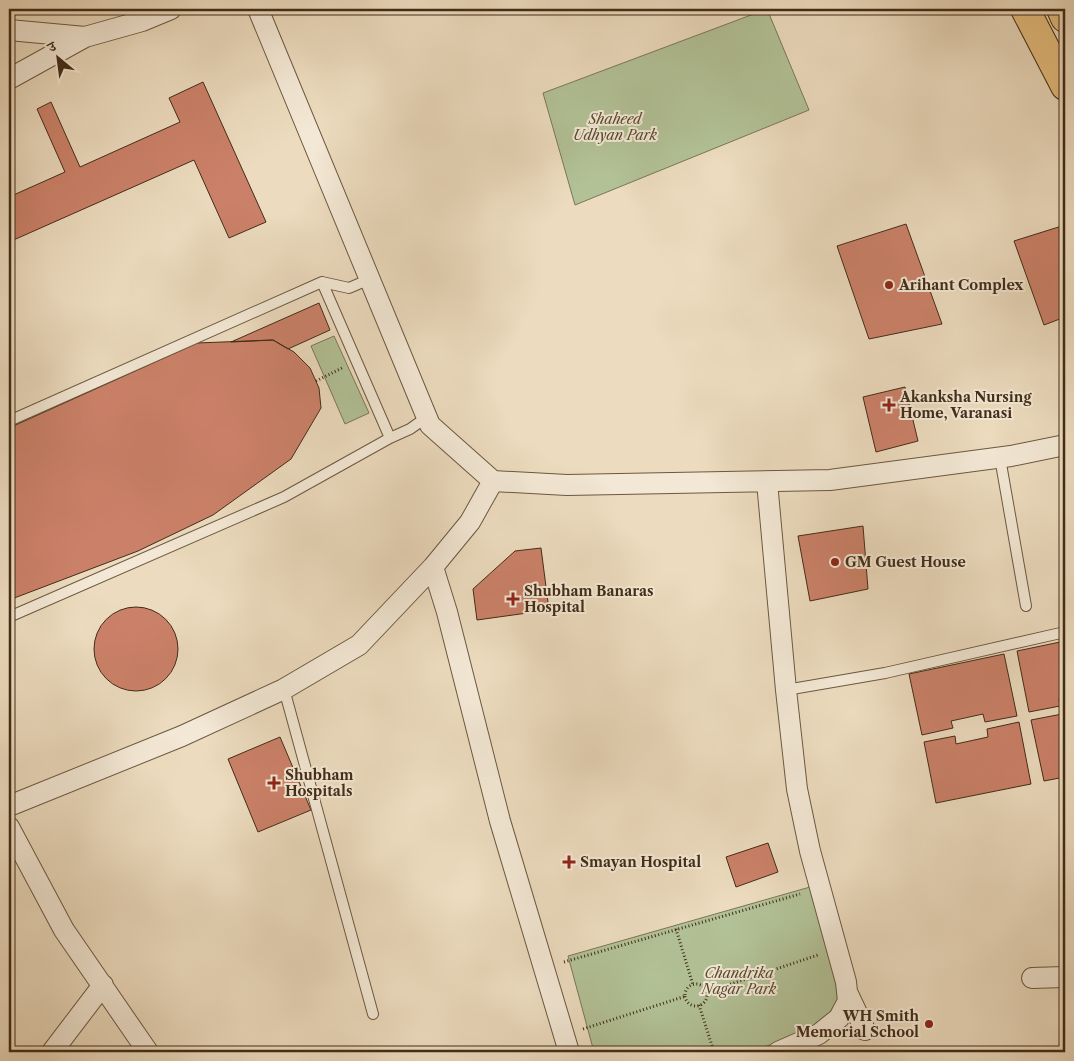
<svg xmlns="http://www.w3.org/2000/svg" width="1074" height="1061" viewBox="0 0 1074 1061" font-family="'Libre Caslon Text','Noto Serif Devanagari',serif">
  <style>
    .green { fill: #b2c196; stroke: #7a7656 }
    .building { fill: #cb8169; stroke: #422c17 }
    .lines { fill: none; stroke-linecap: round; stroke-linejoin: round }
    .service-casing { stroke: #6c5841; stroke-width: 12 }
    .minor-casing { stroke: #6c5841; stroke-width: 22 }
    .primary-casing { stroke: #422c17; stroke-width: 30 }
    .path { stroke: #422c17; stroke-width: 3; stroke-dasharray: 1 2.5; stroke-linecap: butt }
    .service { stroke: #f3e8d5; stroke-width: 10 }
    .minor { stroke: #f3e8d5; stroke-width: 20 }
    .primary { stroke: #e6be7f; stroke-width: 28 }
    .poi-dot { fill: #8f2418; stroke: #f3e8d5; stroke-width: 2 }
    .labels { text-anchor: middle; dominant-baseline: central; stroke-width: 4; stroke-linejoin: round; paint-order: stroke }
    .park-label { font-size: 14px; font-style: italic; fill: #584a30; stroke: #f3e8d5 }
    .poi-label { font-size: 14px; font-weight: bold; fill: #422c17; stroke: #f3e8d5; text-anchor: start }
  </style>
  <rect width="100%" height="100%" fill="#ecdbbe"/>
  <filter id="stains"><feTurbulence type="fractalNoise" baseFrequency=".004" numOctaves="4"/><feColorMatrix values="0 0 0 0 .2 0 0 0 0 .09 0 0 0 0 .02 0 0 0 .5 -.17"/></filter>
  <radialGradient id="worn" r=".72"><stop offset=".6" stop-color="#630" stop-opacity="0"/><stop offset="1" stop-color="#630" stop-opacity=".3"/></radialGradient>
  <path class="green" d="M767 9 809 110 575 205 543 93Z
    M334 336 369 413 345 424 311 346Z
    M810 887 840 998 822 1024 752 1052H594L568 956Z"/>
  <path class="building" d="M203 82 266 222 229 238 194 160 9 242V197L65 172 37 109 51 102 80 167 180 122 169 98Z
    M906 224 942 324 869 339 837 246Z
    M1065 225V317L1044 325 1014 241Z
    M319 303 330 330 288 349 273 340 231 342Z
    M273 340 294 352 310 368 319 388 321 408 291 459 213 515 138 551 9 600V428L197 343Z
    M905 387 918 441 876 452 863 397Z
    M863 526 868 589 810 601 798 536Z
    M541 548 549 610 477 620 473 589 515 551Z
    M94 649a42 42 0 1 1 84 0a42 42 0 1 1-84 0Z
    M1065 641V697L1059 699 1060 706 1029 712 1017 651Z
    M1004 654 1017 716 985 722 983 714 951 721 953 728 922 735 909 674Z
    M1062 714 1064 721H1065V777L1044 781 1031 720Z
    M1019 722 1031 784 936 803 924 742 955 736 956 744 988 737 987 729Z
    M280 737 311 810 258 832 228 759Z
    M768 843 778 872 736 887 726 857Z"/>
  <g class="lines">
    <g class="service-casing">
      <path id="service" d="M322 282 349 288 370 279
        M9 421 322 282 390 438 284 497 9 617
        M390 438 410 429 427 417
        M1000 458 1026 606
        M284 689 373 1014
        M786 690 885 673 1065 632"/>
    </g>
    <g class="minor-casing">
      <path id="minor" d="M258 9 430 425 493 481
        M9 30 85 37 142 21 171 9
        M9 79 85 37
        M767 482 786 690 797 789 810 851 846 982 848 1001 839 1018 819 1034 778 1052
        M433 567 447 612 500 821 569 1052
        M9 806 182 736 284 689 359 645 433 567 470 522 493 481 567 485 830 480 1011 456 1065 445
        M9 827 64 930 148 1052
        M1032 978 1065 977
        M848 994 865 1030
        M52 1052 103 985"/>
    </g>
    <g class="primary-casing">
      <path id="primary" d="M1025 9 1065 86
        M1061 9 1065 18"/>
    </g>
    <path class="path" d="M316 381 342 368
      M676 929 693 985
      M564 962 800 894
      M685 995a11 11 0 1 1 22 0a11 11 0 1 1-22 0Z
      M707 992 818 955
      M699 1005 714 1052
      M583 1029 686 996"/>
    <use href="#service" class="service"/>
    <use href="#minor" class="minor"/>
    <use href="#primary" class="primary"/>
  </g>
  <g class="poi-dot">
    <circle cx="889" cy="285" r="5"/>
    <path d="M886.5 397.5h5v5h5v5h-5v5h-5v-5h-5v-5h5z"/>
    <circle cx="835" cy="562" r="5"/>
    <path d="M510.5 591.5h5v5h5v5h-5v5h-5v-5h-5v-5h5z"/>
    <path d="M271.5 775.5h5v5h5v5h-5v5h-5v-5h-5v-5h5z"/>
    <path d="M566.5 854.5h5v5h5v5h-5v5h-5v-5h-5v-5h5z"/>
    <circle cx="929" cy="1024" r="5"/>
  </g>
  <g class="labels">
    <g class="park-label">
      <text x="615" y="119">Shaheed<tspan x="615" dy="16">Udhyan Park</tspan></text>
      <text x="739" y="973">Chandrika<tspan x="739" dy="16">Nagar Park</tspan></text>
    </g>
    <g class="poi-label">
      <text x="899" y="285">Arihant Complex</text>
      <text x="900" y="397">Akanksha Nursing<tspan x="900" dy="16">Home, Varanasi</tspan></text>
      <text x="845" y="562">GM Guest House</text>
      <text x="524" y="591">Shubham Banaras<tspan x="524" dy="16">Hospital</tspan></text>
      <text x="285" y="775">Shubham<tspan x="285" dy="16">Hospitals</tspan></text>
      <text x="580" y="862">Smayan Hospital</text>
      <text x="919" y="1016" text-anchor="end">WH Smith<tspan x="919" dy="16">Memorial School</tspan></text>
    </g>
  </g>
  <rect width="1074" height="1061" fill="none" stroke="#ecdbbe" stroke-width="30"/>
  <rect x="10" y="10" width="1054" height="1041" fill="none" stroke="#422c17" stroke-width="2.5"/>
  <rect x="15" y="15" width="1044" height="1031" fill="none" stroke="#422c17"/>
  <g transform="translate(58 58) rotate(331)" stroke="#f3e8d5" stroke-width="4" paint-order="stroke">
  <path d="M0-4L9 19L0 12L-9 19Z" fill="#422c17"/>
  <text y="-8" font-size="14" font-weight="bold" text-anchor="middle" fill="#422c17">उ</text>
  </g>
  <rect width="100%" height="100%" filter="url(#stains)"/>
  <rect width="100%" height="100%" fill="url(#worn)"/>
</svg>
